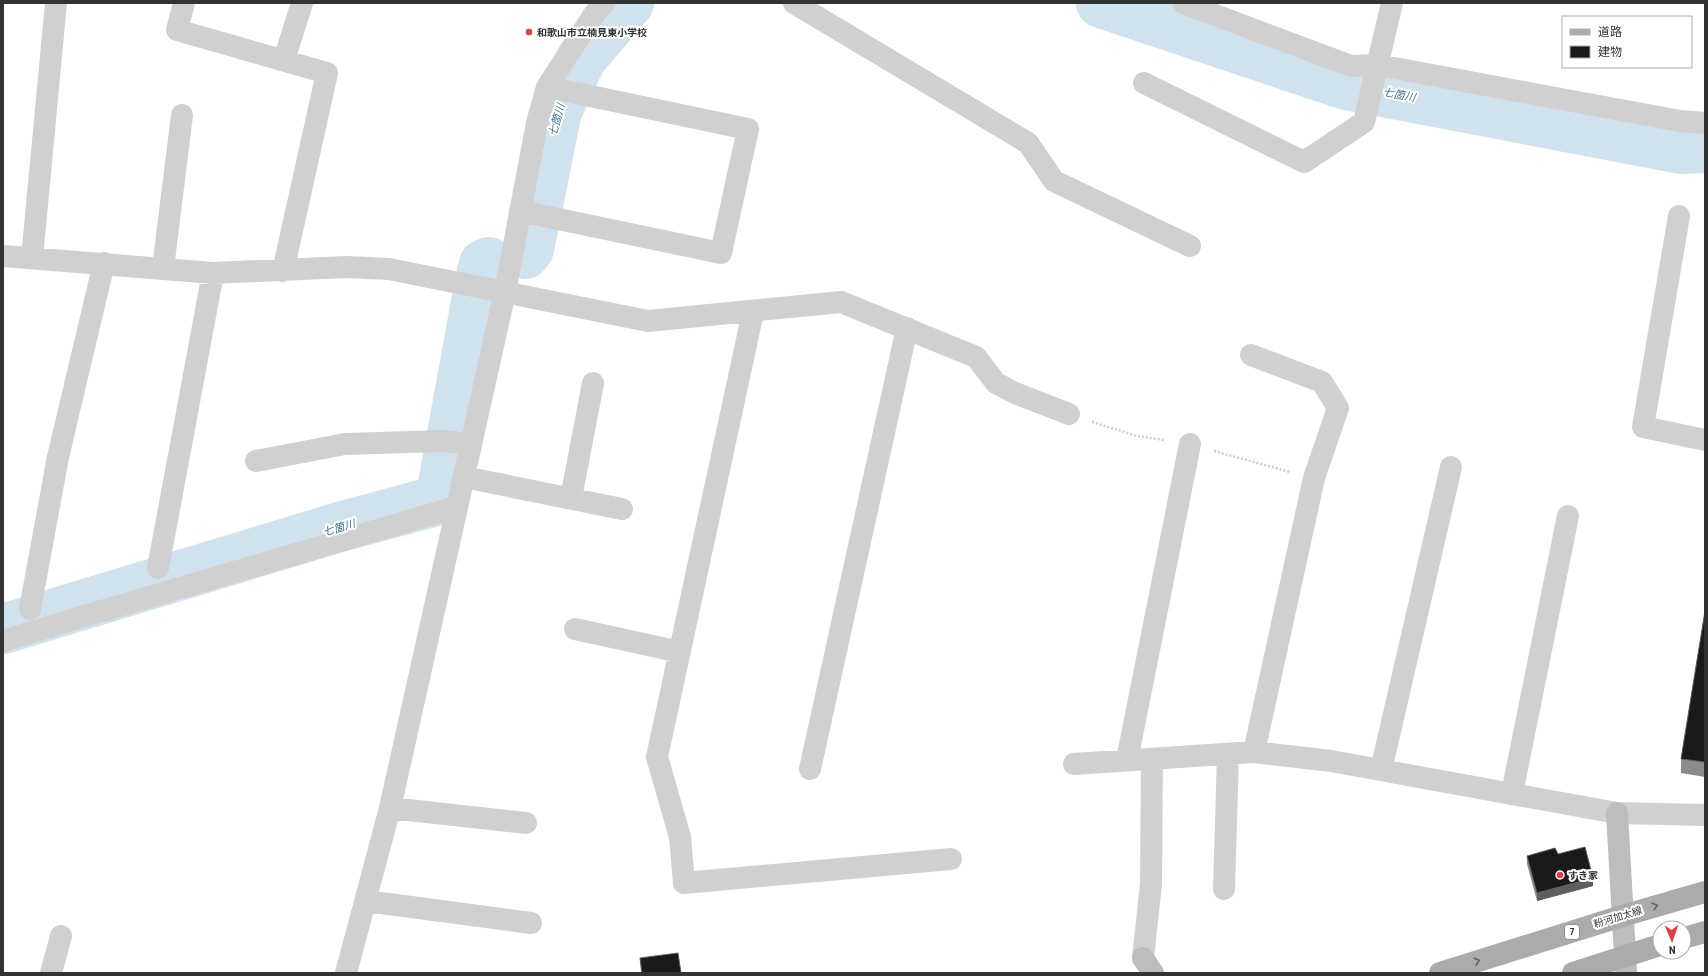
<svg xmlns="http://www.w3.org/2000/svg" width="1708" height="976" viewBox="0 0 1708 976" font-family="'Roboto Condensed','Noto Sans JP',sans-serif">
  <style>
    .lines { fill: none; stroke-linecap: round; stroke-linejoin: round }
    .river { stroke: #cfe2ee; stroke-width: 50 }
    .path { stroke: #cdcdcd; stroke-width: 2.5; stroke-dasharray: 2 2; stroke-linecap: butt }
    .street { stroke: #d0d0d0; stroke-width: 22 }
    .secondary { stroke: #bdbdbd; stroke-width: 22 }
    .primary { stroke: #ababab; stroke-width: 22 }
    .wall { fill: #8c8c8c }
    .shaded-wall { fill: #5f5f5f }
    .building { fill: #1a1a1a; stroke: #5f5f5f }
    .oneway { stroke: #636363 }
    .poi-dot { fill: #e63946; stroke: #fff; stroke-width: 1.5 }
    .labels { text-anchor: middle; dominant-baseline: central; stroke-width: 4; stroke-linejoin: round; paint-order: stroke }
    .shield { fill: #fff; stroke: #707070; stroke-width: 1 }
    .shield-label { font-size: 9px; font-weight: bold; fill: #333 }
    .poi-label { font-size: 10px; font-weight: bold; fill: #333; stroke: #fff; text-anchor: start }
    .street-label { font-size: 10px; fill: #333; stroke: #fff }
    .water-label { font-size: 11px; font-style: italic; fill: #3f7597; stroke: #fff }
  </style>
  <rect width="100%" height="100%" fill="#fff"/>
  <g class="lines">
    <path class="river" d="M1101 3 1346 85 1681 149 1705 148
      M525 254 529 249 557 111 581 59 629 3
      M3 629 343 526 440 500 481 275 484 264 489 262"/>
    <path class="path" d="M1092 422 1137 436 1164 440
      M1214 451 1290 472"/>
    <path class="street" d="M184 3 177 30 327 73 283 271
      M794 3 1028 143 1054 181 1190 246
      M1183 3 1351 66 1378 65 1680 121 1705 123
      M284 60 302 3
      M1144 83 1304 162 1364 122 1392 3
      M520 211 721 253 748 129 547 87
      M1679 216 1643 427 1705 440
      M3 256 213 273 346 267 389 269 648 321 841 302 976 357 996 383 1015 393 1069 414
      M32 258 56 3
      M163 268 182 115
      M753 312 657 757 680 837 684 883 951 859
      M1251 355 1322 382 1338 408 1314 478 1254 752
      M256 461 345 444 443 441 471 444
      M464 477 622 509
      M571 498 593 383
      M158 568 213 273
      M30 609 58 457 104 263
      M575 629 680 652
      M3 641 81 617 456 507
      M1127 760 1190 444
      M1074 764 1254 752 1331 761 1617 813 1705 815
      M810 769 907 328
      M1381 770 1451 467
      M1512 793 1568 516
      M390 808 526 823
      M1224 889 1228 754
      M366 901 531 923
      M1143 958 1151 884 1152 759
      M51 973 61 936
      M346 973 390 808 505 292 537 123 547 87 595 13 604 3"/>
    <path class="secondary" d="M1617 813 1626 973
      M1143 958 1153 973"/>
    <path class="primary" d="M1684 938 1705 932
      M1440 973 1622 916 1705 892
      M1573 973 1660 945"/>
  </g>
  <path class="wall" d="M1705 611V777L1681 773V759Z
    M1558 854 1593 886 1537 901 1527 864V856Z
    M640 958 681 973H641Z"/>
  <path class="shaded-wall" d="M1593 878V886L1537 901V893Z"/>
  <path class="building" d="M1705 611V762L1681 759Z
    M1585 847 1593 878 1537 893 1527 856 1555 848 1558 854Z
    M678 953 681 973H642L640 958Z"/>
  <defs><path id="oneway-chevron" d="M-2-3.5L2.5 0L-2 3.5" fill="none" stroke-width="1.6" stroke-linecap="round" stroke-linejoin="round"/></defs>
  <g class="oneway">
    <use href="#oneway-chevron" transform="translate(1655 906) rotate(-16)"/>
    <use href="#oneway-chevron" transform="translate(1477 961) rotate(-17)"/>
  </g>
  <g class="poi-dot">
    <circle cx="529" cy="32" r="4"/>
    <circle cx="1560" cy="875" r="4"/>
  </g>
  <g class="labels">
    <rect class="shield" x="1565" y="925" width="14" height="14" rx="3"/>
    <g class="shield-label">
      <text x="1572" y="932">7</text>
    </g>
    <g class="poi-label">
      <text x="537" y="32">和歌山市立楠見東小学校</text>
      <text x="1568" y="875">すき家</text>
    </g>
    <g class="street-label">
      <text transform="translate(1618 917) rotate(-17)">粉河加太線</text>
    </g>
    <g class="water-label">
      <text transform="translate(1399 95) rotate(11)">七箇川</text>
      <text transform="translate(557 120) rotate(-74)">七箇川</text>
      <text transform="translate(339 528) rotate(-16)">七箇川</text>
    </g>
  </g>
  <rect width="1708" height="976" fill="none" stroke="#333333" stroke-width="8"/>
  <rect x="1562" y="16" width="130" height="52" fill="#ffffff" stroke="#adadad"/>
  <rect x="1570" y="29" width="20" height="6" fill="#ababab" stroke="#adadad"/>
  <text x="1598" y="36" font-size="12" fill="#333333">道路</text>
  <rect x="1570" y="46" width="20" height="12" fill="#1a1a1a" stroke="#adadad"/>
  <text x="1598" y="56" font-size="12" fill="#333333">建物</text>
  <g transform="translate(1672 940) rotate(178)"><circle r="19" fill="#ffffff" stroke="#adadad"/>
  <path d="M0-3L7 15L0 10L-7 15Z" fill="#e63946"/>
  <text y="-6" font-size="11" font-weight="bold" text-anchor="middle" fill="#333333">N</text>
  </g>
</svg>
